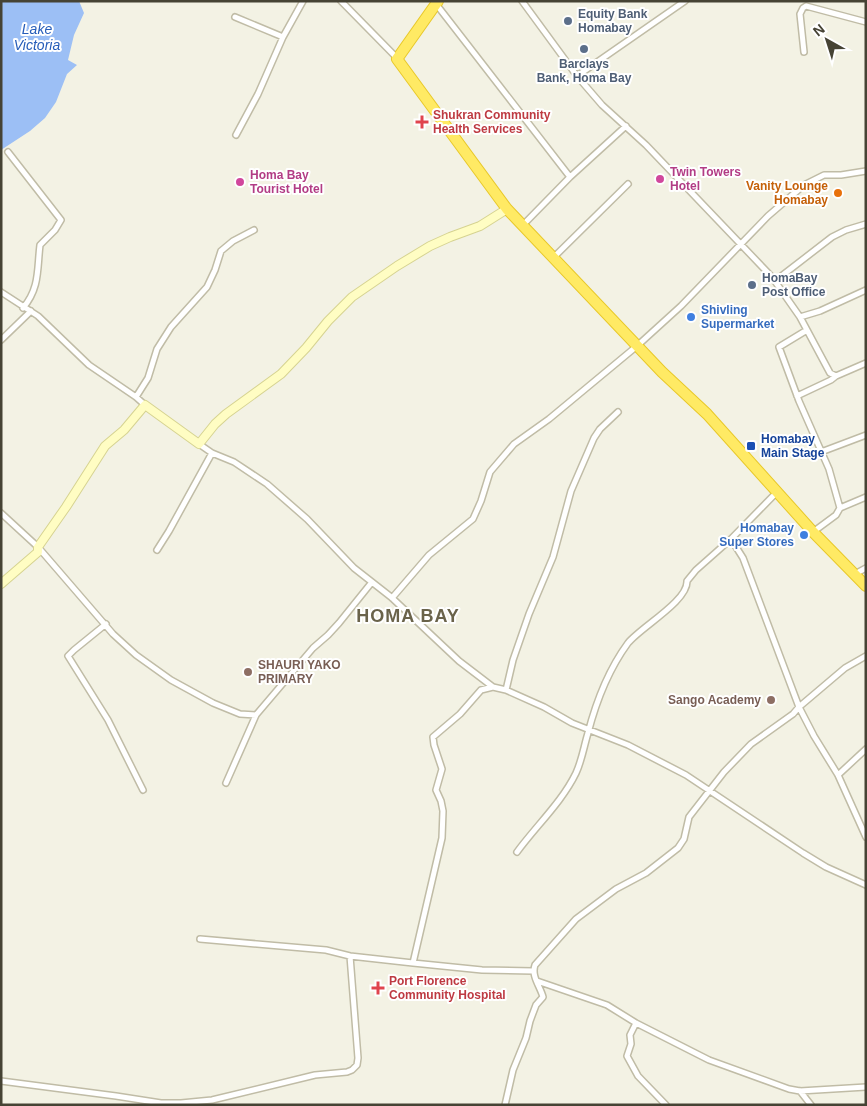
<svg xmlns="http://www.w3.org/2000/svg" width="867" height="1106" viewBox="0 0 867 1106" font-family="Helvetica,sans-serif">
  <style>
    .water { fill: #9cbff5 }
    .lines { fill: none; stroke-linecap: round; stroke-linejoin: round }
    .street-casing { stroke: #c0bca6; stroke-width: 8 }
    .secondary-casing { stroke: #d6d391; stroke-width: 10 }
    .highway-casing { stroke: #e8c82a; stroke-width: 12 }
    .street { stroke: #fff; stroke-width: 5 }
    .secondary { stroke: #fffdc3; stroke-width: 8 }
    .highway { stroke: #ffea64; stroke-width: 10 }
    .service-dot { fill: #5c6f8a; stroke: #fff; stroke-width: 2 }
    .health-dot { fill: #e0444e; stroke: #fff; stroke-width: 2 }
    .hotel-dot { fill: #d1479c; stroke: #fff; stroke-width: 2 }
    .food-dot { fill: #e8710a; stroke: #fff; stroke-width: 2 }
    .shop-dot { fill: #3f7fe0; stroke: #fff; stroke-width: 2 }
    .transit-dot { fill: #1a4fb4; stroke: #fff; stroke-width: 2 }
    .education-dot { fill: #8d6e63; stroke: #fff; stroke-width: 2 }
    .labels { text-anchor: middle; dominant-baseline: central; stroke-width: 4; stroke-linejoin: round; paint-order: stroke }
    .service-label { font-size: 12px; font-weight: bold; fill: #4e5e75; stroke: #fff; text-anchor: start }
    .health-label { font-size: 12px; font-weight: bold; fill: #be3a42; stroke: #fff; text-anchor: start }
    .hotel-label { font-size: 12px; font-weight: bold; fill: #b23c85; stroke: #fff; text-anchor: start }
    .food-label { font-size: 12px; font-weight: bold; fill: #c56008; stroke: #fff; text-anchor: end }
    .shop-label { font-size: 12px; font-weight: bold; fill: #366cbe; stroke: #fff; text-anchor: start }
    .transit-label { font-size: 12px; font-weight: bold; fill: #164399; stroke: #fff; text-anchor: start }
    .education-label { font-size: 12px; font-weight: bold; fill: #785e54; stroke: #fff; text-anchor: start }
    .water-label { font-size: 14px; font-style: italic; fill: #265db9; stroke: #fff }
    .district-label { font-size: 18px; font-weight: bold; letter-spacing: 1px; fill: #6a634a; stroke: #fff }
  </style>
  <rect width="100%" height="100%" fill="#f3f2e4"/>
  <path class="water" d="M1 1H79L84 13 74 35 68 60 77 65 67 74 56 102 45 118 30 131 1 150Z"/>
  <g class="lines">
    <g class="street-casing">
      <path id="street" d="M341 1 397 58
        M522 1 577 76 602 105 646 145 772 277 800 317 830 373 836 376 866 363
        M436 4 570 177
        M235 17 283 37
        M804 52 800 14 803 8 806 6 866 22
        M577 76 685 1
        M236 135 258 94 283 37 303 1
        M8 152 61 220 55 230 40 245C37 269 40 288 23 308
        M523 225 570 177 626 126
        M554 257 628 184
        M775 281 832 237 846 230 866 224
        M1 292 38 316 89 365 136 397 145 405
        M800 317 820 311 866 290
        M807 330 779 347 799 401 829 469 840 508 836 515 813 532
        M1 340 31 311
        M797 396 831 380 836 376
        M136 397 148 378 157 349 171 327 207 287 215 270 221 251 233 241 254 230
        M199 444 212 453 234 462 267 484 307 519 354 568 391 597 459 661 493 687 506 690 544 707 572 723 628 745 686 775 803 853 826 867 866 885
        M821 452 866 435
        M840 508 866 497
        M1 513 38 547 113 634 136 655 171 680 213 703 240 714 256 715
        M731 539 743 558 799 707 814 736 838 775 866 837
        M157 550 169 531 212 453
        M855 574 866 568
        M391 597 392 598 429 555 473 519 481 501 490 472 514 444 549 419 637 346 681 306 768 216 804 185 824 175H841L866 171
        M106 624 74 650 68 656 108 720 143 790
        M506 690 513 660 529 614 553 557 571 491 594 438 600 429 618 412
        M838 775 866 749
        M226 783 256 715 313 648 328 635 339 623 372 582
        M517 852C536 826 562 802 576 773 582 760 584 746 588 733 596 702 609 669 628 643 641 627 688 601 687 581L696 570 731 539 777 492
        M200 939 326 950 350 956 413 963 482 970 533 971
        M413 963 442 838 443 811 441 801 436 790 442 769 434 745 433 737 460 714 481 690 493 687
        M537 981 607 1005 636 1023 709 1060 789 1089 800 1091 866 1087
        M636 1023 630 1035 631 1044 627 1056 638 1076 666 1105
        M1 1081 116 1096 161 1103H181L212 1100 315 1075 347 1072 352 1070 357 1065 358 1058 350 956
        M800 1091 811 1105
        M505 1105 513 1070 526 1038 530 1021 536 1005 543 997C540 986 531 976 535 965L576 919 616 889 646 873 678 848 684 839 689 817 724 772 751 744 793 714 799 707 845 668 866 656"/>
    </g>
    <g class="secondary-casing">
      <path id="secondary" d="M1 584 38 552V547L66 507 105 446 124 430 145 405 199 444 215 424 226 414 281 374 306 348 328 321 352 297 397 266 430 246 450 237 480 226 507 209"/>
    </g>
    <g class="highway-casing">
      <path id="highway" d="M438 1 397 59 507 209 662 372 707 414 813 532 866 586"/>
    </g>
    <use href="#street" class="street"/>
    <use href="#secondary" class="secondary"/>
    <use href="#highway" class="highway"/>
  </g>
  <g class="service-dot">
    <circle cx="568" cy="21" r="5"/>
    <circle cx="584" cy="49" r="5"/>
    <circle cx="752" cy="285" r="5"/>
  </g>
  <g class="health-dot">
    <path d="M419.5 114.5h5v5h5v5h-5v5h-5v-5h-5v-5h5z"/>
    <path d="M375.5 980.5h5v5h5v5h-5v5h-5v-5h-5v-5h5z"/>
  </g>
  <g class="hotel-dot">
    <circle cx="660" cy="179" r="5"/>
    <circle cx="240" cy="182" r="5"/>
  </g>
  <circle class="food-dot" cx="838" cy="193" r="5"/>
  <g class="shop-dot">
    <circle cx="691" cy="317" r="5"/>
    <circle cx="804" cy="535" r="5"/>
  </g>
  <rect class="transit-dot" x="746" y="441" width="10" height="10" rx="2.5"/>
  <g class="education-dot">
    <circle cx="248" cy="672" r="5"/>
    <circle cx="771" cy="700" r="5"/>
  </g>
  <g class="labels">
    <g class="service-label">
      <text x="578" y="14">Equity Bank<tspan x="578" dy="14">Homabay</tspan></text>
      <text x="584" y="64" text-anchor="middle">Barclays<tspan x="584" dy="14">Bank, Homa Bay</tspan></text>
      <text x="762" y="278">HomaBay<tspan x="762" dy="14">Post Office</tspan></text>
    </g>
    <g class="health-label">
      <text x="433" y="115">Shukran Community<tspan x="433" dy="14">Health Services</tspan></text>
      <text x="389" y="981">Port Florence<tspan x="389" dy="14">Community Hospital</tspan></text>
    </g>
    <g class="hotel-label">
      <text x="670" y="172">Twin Towers<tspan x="670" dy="14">Hotel</tspan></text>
      <text x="250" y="175">Homa Bay<tspan x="250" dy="14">Tourist Hotel</tspan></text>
    </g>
    <g class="food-label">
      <text x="828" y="186">Vanity Lounge<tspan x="828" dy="14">Homabay</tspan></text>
    </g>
    <g class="shop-label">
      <text x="701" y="310">Shivling<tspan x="701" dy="14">Supermarket</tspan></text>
      <text x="794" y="528" text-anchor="end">Homabay<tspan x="794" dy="14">Super Stores</tspan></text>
    </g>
    <g class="transit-label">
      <text x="761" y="439">Homabay<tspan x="761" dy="14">Main Stage</tspan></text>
    </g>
    <g class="education-label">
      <text x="258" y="665">SHAURI YAKO<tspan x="258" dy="14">PRIMARY</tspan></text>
      <text x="761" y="700" text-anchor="end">Sango Academy</text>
    </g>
    <g class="water-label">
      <text x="37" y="29">Lake<tspan x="37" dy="16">Victoria</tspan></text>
    </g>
    <g class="district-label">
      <text x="408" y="616">HOMA BAY</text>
    </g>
  </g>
  <rect width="867" height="1106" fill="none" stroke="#464334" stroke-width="5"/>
  <g transform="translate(827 40) rotate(321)" stroke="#ffffff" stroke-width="4" paint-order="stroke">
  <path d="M0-4L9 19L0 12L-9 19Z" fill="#464334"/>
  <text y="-8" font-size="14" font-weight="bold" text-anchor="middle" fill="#464334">N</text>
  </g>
</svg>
